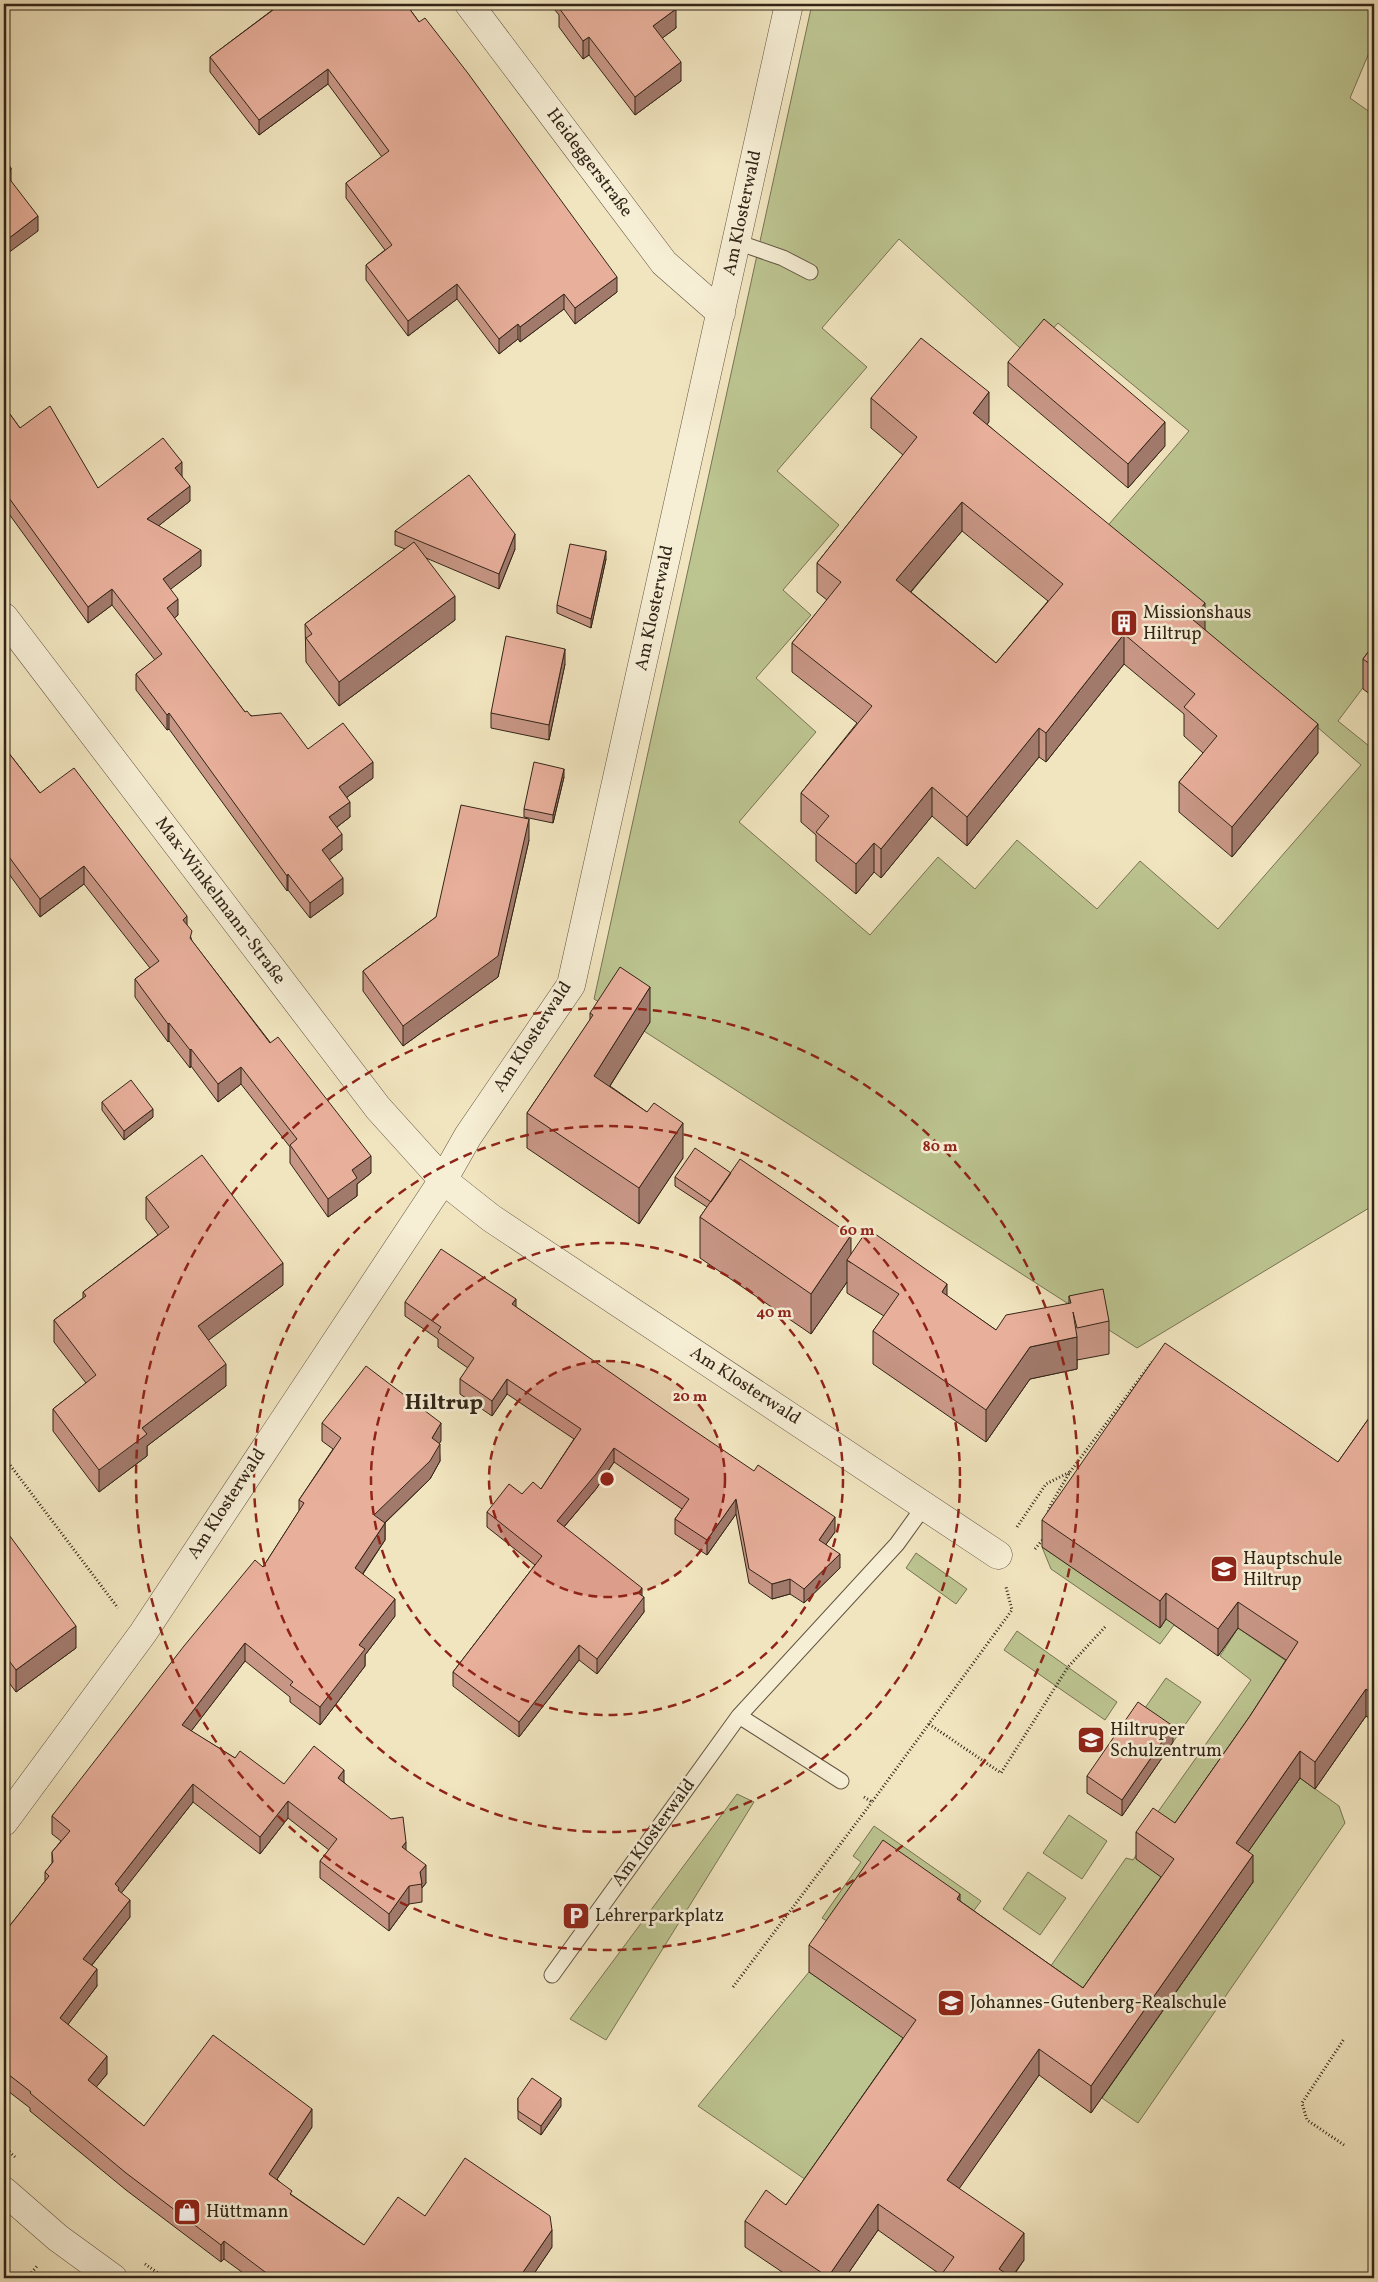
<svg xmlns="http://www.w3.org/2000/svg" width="1378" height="2282" viewBox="0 0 1378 2282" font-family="Vollkorn,serif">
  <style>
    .green { fill: #bcc490; stroke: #777454; fill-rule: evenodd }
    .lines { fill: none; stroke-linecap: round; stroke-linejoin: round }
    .service-casing { stroke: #625441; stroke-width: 17 }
    .minor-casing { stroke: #625441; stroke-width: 29 }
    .tertiary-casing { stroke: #625441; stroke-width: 29 }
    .path { stroke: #322417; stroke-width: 3; stroke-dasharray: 1 2.5; stroke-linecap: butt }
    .service { stroke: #f6eed5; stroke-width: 15 }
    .minor { stroke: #f6eed5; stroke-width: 28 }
    .tertiary { stroke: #f6eed5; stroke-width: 28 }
    .wall { fill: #c89685; stroke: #322417; fill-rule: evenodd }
    .shaded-wall { fill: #a27a6c; stroke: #322417 }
    .building { fill: #e8af9b; stroke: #322417; fill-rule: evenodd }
    .ring { fill: none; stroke: #8f2418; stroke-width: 2.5; stroke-dasharray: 9 6 }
    .labels { text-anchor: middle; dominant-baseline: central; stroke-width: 5; stroke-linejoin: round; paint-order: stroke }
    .street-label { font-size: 18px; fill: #322417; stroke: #f6eed5 }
    .poi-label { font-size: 18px; fill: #322417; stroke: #f6eed5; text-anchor: start }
    .district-label { font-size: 22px; font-weight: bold; fill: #322417; stroke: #f6eed5 }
    .centre { fill: #8f2418; stroke: #f6eed5; stroke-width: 2.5 }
    .ring-label { font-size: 15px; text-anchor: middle; font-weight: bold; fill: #8f2418; stroke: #f6eed5; stroke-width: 5; stroke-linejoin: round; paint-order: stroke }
  </style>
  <rect width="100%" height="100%" fill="#f1e5bf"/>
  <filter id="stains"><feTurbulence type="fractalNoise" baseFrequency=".004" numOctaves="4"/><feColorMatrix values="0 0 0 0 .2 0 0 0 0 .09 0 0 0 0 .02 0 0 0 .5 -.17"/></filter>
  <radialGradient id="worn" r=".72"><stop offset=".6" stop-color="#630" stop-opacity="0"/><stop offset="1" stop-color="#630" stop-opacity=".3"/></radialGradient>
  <path class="green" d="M812 4H1374V41L1350 98 1374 115V673L1338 721 1374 750V1205L1137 1348 594 999ZM899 239 1029 356 1058 323 1189 431 1098 537 1361 765 1218 929 1140 861 1097 909 1017 840 975 889 938 857 870 935 739 822 816 732 756 678 811 615 783 590 839 525 777 471 867 367 822 328Z
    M1042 1547 1160 1627 1185 1591 1193 1638 1174 1625 1160 1644 1051 1569Z
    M916 1553 967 1589 956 1604 906 1568Z
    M1238 1628 1298 1669 1174 1886 1076 2024 1032 1993 1126 1858 1133 1860 1152 1831 1148 1826 1251 1680 1220 1656Z
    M1017 1631 1117 1702 1105 1720 1004 1650Z
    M1166 1678 1201 1702 1173 1742 1138 1718Z
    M1300 1778 1339 1806 1345 1823 1138 2123 1102 2098 1253 1882 1236 1869Z
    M737 1794 754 1802 606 2040 570 2019Z
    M1069 1815 1107 1841 1082 1879 1043 1853Z
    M874 1826 981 1901 966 1921 835 1926 822 1918 861 1862 853 1856Z
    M1028 1872 1066 1898 1040 1935 1003 1909Z
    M809 1972 887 2026 924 2034 809 2182 698 2106Z"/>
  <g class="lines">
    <g class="service-casing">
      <path id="service" d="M737 242 783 258 810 272
        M739 1716 841 1781
        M552 1975 739 1716 897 1544 925 1505"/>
    </g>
    <g class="minor-casing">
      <path id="minor" d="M469 4 664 263 721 313
        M4 617 378 1108 443 1180 491 1218 998 1555
        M4 1822 143 1633 443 1180 468 1136 571 985 789 4"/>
    </g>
    <g class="tertiary-casing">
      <path id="tertiary" d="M4 2191 58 2238 113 2278"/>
    </g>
    <path class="path" d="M4 1457 118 1608
      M1047 1515 1051 1504 1070 1472 1152 1362
      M1017 1527 1046 1484 1070 1472
      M1035 1549 1044 1538
      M929 1724 1001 1773 1068 1667 1106 1626
      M864 1797 872 1802 1012 1610 1006 1587
      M733 1987 872 1802
      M1344 2145 1307 2120 1302 2103 1344 2039
      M4 2147 15 2157
      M145 2264 165 2278
      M27 2278 38 2265"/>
    <use href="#service" class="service"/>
    <use href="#minor" class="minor"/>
    <use href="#tertiary" class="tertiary"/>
  </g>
  <path class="wall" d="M273 4H406L617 292 575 324 564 309 520 342 518 339 499 354 457 299 408 336 366 280V265L385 250 346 198V183L382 157 328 84 259 135 210 72V57L275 8Z
    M550 4H672L676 28 662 38 681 81 635 115 589 55 583 59 570 42 559 27V15Z
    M1008 362 1165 446 1128 488 1008 386Z
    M871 398 989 422 987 424 1205 630 1318 753 1232 857 1179 812V782L1203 753 1184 736V714L1124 664 1046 762 1039 757 967 846 932 816 881 878 874 872 856 894 816 861V835L801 822V793L857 723 792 672V643L827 600 817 592V563L903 455 871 428ZM962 531 1048 601 996 663 911 592Z
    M4 406 20 428 98 488 182 476 190 501 158 526 201 566 170 589 178 615 174 618 245 712 308 749 373 778 347 797 350 817 337 827 342 850 329 860 343 894 310 918 288 890 287 891 169 729 167 730 136 690V674L155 660 112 605 88 623 4 507Z
    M395 531 515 549 499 589 426 558 455 620 339 706 306 662 305 624 405 549 395 545Z
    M606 559 591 628 557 613V605Z
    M1374 644V697L1363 689V659Z
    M565 664 549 740 491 728V713Z
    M4 747 40 793 187 925 192 941 371 1173 357 1184V1196L328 1217 290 1163V1147L241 1084 218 1102 191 1066 190 1068 169 1041 168 1042 135 997V979L150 968 84 884 40 917 4 867Z
    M564 777 553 823 524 817V809Z
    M529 840 498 977 403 1046 363 991V971L436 917Z
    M590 1013 650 1022 610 1086 647 1112 683 1158 639 1224 527 1148V1113L590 1020Z
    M102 1102 153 1117 124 1140 102 1110Z
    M731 1173 851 1254 947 1296 996 1330 1069 1303V1296L1109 1321V1354L1077 1360V1359V1369L1030 1379 986 1442 873 1364V1331L884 1316 847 1293V1282L811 1334 700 1258V1217L707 1207 675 1186V1177Z
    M146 1197 283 1285 208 1340 226 1386 147 1446V1456L99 1492 53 1431V1409L86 1383 54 1342V1320L83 1298V1292L158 1235 146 1219Z
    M405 1302 516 1307 835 1532 826 1544 840 1568 804 1603 790 1594 772 1599 749 1583 736 1514 707 1555 675 1534V1519L682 1509 614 1462 596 1489 564 1527 642 1596 644 1612 597 1674 579 1660 519 1737 453 1686V1672L535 1565 487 1527V1512L522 1494 541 1489 574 1439 507 1394 492 1416 460 1394V1379L468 1368 438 1347V1339L405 1316Z
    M1374 1411V1722L1366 1716 1315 1789 1300 1778 1248 1851 1253 1882 1091 2113 1039 2075 959 2188 1024 2260 1012 2278 941 2275 878 2230 845 2278H791L745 2247V2221L786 2205 903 2038 809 1972V1945L960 1901 1083 1988 1161 1877 1136 1859V1832L1175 1823 1250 1716 1286 1660 1238 1628 1218 1656 1166 1619 1160 1628 1042 1547V1520L1338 1462Z
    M322 1423 441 1441 439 1443 440 1461 430 1479 385 1523V1540L363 1574 395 1616 365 1655V1666L320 1725 290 1702V1697L245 1661 191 1731 235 1758 284 1784 344 1782 406 1850 426 1883 422 1888V1902L409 1904 389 1931 320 1878V1861L329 1850 288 1818 260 1854 193 1802 121 1893 130 1917 92 1965 97 1986 68 2024 107 2074 96 2087 144 2126 312 2127 277 2179 292 2195 364 2245 425 2216 552 2247 531 2278H250L224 2259 221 2262 126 2190 30 2111V2108L4 2088V1933L45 1881V1872L52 1863V1852L61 1841 52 1834V1816L263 1567 299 1511V1500L333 1449 322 1441Z
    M4 1528 76 1648 16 1692 4 1676Z
    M1173 1742 1122 1816 1087 1793V1776Z
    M518 2098 561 2106 541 2135 518 2119Z"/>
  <path class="shaded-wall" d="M676 9V28L653 45V26Z
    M589 37V55L583 59V41Z
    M681 62V81L635 115V97Z
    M328 69V84L259 135V120Z
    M11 168V183L8 177Z
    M38 216V231L4 256V242Z
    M617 277V292L575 324V308Z
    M457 284V299L408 336V321Z
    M564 294V309L520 342V327Z
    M518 324V339L499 354V339Z
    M989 392V422L973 442V413Z
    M1165 422V446L1128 488V464Z
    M182 462V478L175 468Z
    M190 486V501L147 535V519Z
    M962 502V531L896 609V580Z
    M515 534V549L499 589V574Z
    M201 550V566L163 595V579Z
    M606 551V559L591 628V619Z
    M112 589V605L88 623V607Z
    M455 596V620L339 706V682Z
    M178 599V615L167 624V608Z
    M1205 603V632L1192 619Z
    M1124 634V664L1046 762V733Z
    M565 649V664L549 740V725Z
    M169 713V729L167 730V715Z
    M1318 724V753L1232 857V827Z
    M1039 728V757L967 846V817Z
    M373 762V778L339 803V787Z
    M564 769V777L553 823V815Z
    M932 787V816L881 878V849Z
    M350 802V817L329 833V817Z
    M529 819V840L498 977 403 1046V1026Z
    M342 834V850L322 865V850Z
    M874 843V872L856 894V864Z
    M84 866V884L40 917V899Z
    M288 874V890L287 891V876Z
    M343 878V894L310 918V903Z
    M187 916V934L183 920Z
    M650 987V1022L594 1111V1076Z
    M169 1023V1041L168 1042V1024Z
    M191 1049V1066L190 1068V1050Z
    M241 1067V1084L218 1102V1084Z
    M153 1109V1117L124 1140V1131Z
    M683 1123V1158L639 1224V1188Z
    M371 1156V1173L357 1184V1196L328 1217V1199L352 1170Z
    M851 1235V1263L847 1260V1282L811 1334V1294Z
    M283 1263V1285L198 1348V1326Z
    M947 1284V1317L942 1292Z
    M516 1299V1314L512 1304Z
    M1077 1337V1369L1030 1379 986 1442V1410L1030 1347Z
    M226 1364V1386L147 1446V1456L99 1492V1470L142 1428Z
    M507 1379V1394L492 1416V1401Z
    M441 1423V1441L432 1455V1438Z
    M440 1444V1461L430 1479 374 1533V1515Z
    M614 1448V1462L596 1489 557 1535V1521Z
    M736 1499V1514L707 1555V1540Z
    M835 1517V1532L819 1554V1540Z
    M385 1523V1540L355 1585V1568Z
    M840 1554V1568L804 1603V1589Z
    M790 1579V1594L772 1599V1584Z
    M642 1588V1599L644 1597V1612L597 1674V1659L638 1593Z
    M1166 1593V1619L1160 1628V1601Z
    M395 1599V1616L365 1655V1666L320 1725V1707L359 1645Z
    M1238 1602V1628L1218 1656V1629Z
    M76 1626V1648L16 1692V1670Z
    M245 1643V1661L182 1743V1725Z
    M579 1645V1660L519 1737V1722Z
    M1366 1689V1716L1315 1789V1762Z
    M1173 1726V1742L1122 1816V1800Z
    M1300 1751V1778L1236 1869V1843Z
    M344 1770V1788L338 1778Z
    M193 1784V1802L119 1896 115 1884Z
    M288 1801V1818L260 1854V1837Z
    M406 1842V1859L402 1847Z
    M1253 1855V1882L1091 2113V2086Z
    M426 1865V1883L422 1888 420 1872Z
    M409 1886V1904L389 1931V1914Z
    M960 1894V1920L957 1899Z
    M130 1900V1917L83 1976V1959Z
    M97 1969V1986L60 2035V2018Z
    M1039 2049V2075L947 2206V2180Z
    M107 2056V2074L88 2097V2080Z
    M561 2098V2106L541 2135V2126Z
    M312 2109V2127L269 2191V2174Z
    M878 2204V2230L845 2278H828V2277Z
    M552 2230V2247L531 2278H519Z
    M1024 2233V2260L1011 2278 999 2269Z
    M224 2241V2259L221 2262V2245Z"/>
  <path class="building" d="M281 4H406L419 22 425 18 467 72 617 277 575 308 564 294 520 327 518 324 499 339 457 284 408 321 366 265 392 245 346 183 389 151 328 69 259 120 210 57Z
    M564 4H672L676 9 653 26 681 62 635 97 589 37 583 41 570 23 559 8Z
    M4 158 11 168 8 177 38 216 4 242Z
    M1044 319 1165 422 1128 464 1008 362Z
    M921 338 989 392 973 413 1205 603 1192 619 1318 724 1232 827 1179 782 1217 736 1184 707 1195 694 1124 634 1046 733 1039 728 967 817 932 787 881 849 874 843 856 864 816 832 829 816 801 793 872 706 792 643 841 582 817 563 917 437 871 398ZM962 502 1063 584 996 663 896 580Z
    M4 406 20 428 50 406 98 488 163 438 182 462 175 468 190 486 147 519 201 550 163 579 178 599 167 608 245 712 247 711 251 716 281 713 308 749 343 723 373 762 339 787 350 802 329 817 342 834 322 850 343 878 310 903 288 874 287 876 169 713 167 715 136 674 162 654 112 589 88 607 4 491Z
    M469 475 515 534 499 574 395 531Z
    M414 542 455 596 339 682 306 638 312 634 305 624Z
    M570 544 606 551 591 619 557 605Z
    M506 636 565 649 549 725 491 713Z
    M1374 644V667L1363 659Z
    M4 747 40 793 74 768 187 916 183 920 192 931 190 938 270 1043 278 1037 371 1156 352 1170 357 1178 328 1199 290 1145 297 1139 241 1067 218 1084 191 1049 190 1050 169 1023 168 1024 135 979 159 961 84 866 40 899 4 850Z
    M534 762 564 769 553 815 524 809Z
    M461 805 529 819 498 956 403 1026 363 971 436 917Z
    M620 967 650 987 594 1076 647 1112 654 1103 683 1123 639 1188 527 1113 593 1015 590 1013Z
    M131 1080 153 1109 124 1131 102 1102Z
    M695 1148 731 1173 711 1202 675 1177Z
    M202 1155 283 1263 198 1326 226 1364 142 1428 147 1434 99 1470 53 1409 96 1375 54 1320 86 1296 83 1292 169 1227 146 1197Z
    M740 1159 851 1235 811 1294 700 1217Z
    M868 1229 947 1284 942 1292 996 1330 1006 1315 1071 1303 1069 1296 1103 1289 1109 1321 1077 1328 1073 1312 1077 1337 1030 1347 986 1410 873 1331 899 1294 847 1260Z
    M441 1249 516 1299 512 1304 686 1425 754 1471 758 1465 835 1517 819 1540 840 1554 804 1589 790 1579 772 1584 749 1569 736 1499 707 1540 675 1519 689 1499 614 1448 596 1474 557 1521 642 1588 638 1593 644 1597 597 1659 579 1645 519 1722 453 1672 542 1556 487 1512 509 1484 522 1494 533 1482 541 1489 581 1429 507 1379 492 1401 460 1379 474 1358 438 1332 441 1327 405 1302Z
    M1165 1343 1338 1462 1374 1411V1695L1366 1689 1315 1762 1300 1751 1236 1843 1253 1855 1091 2086 1039 2049 947 2180 1024 2233 999 2269 1013 2278H939L954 2257 878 2204 828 2277 745 2221 766 2190 786 2205 916 2020 809 1945 883 1840 960 1894 957 1899 1083 1988 1174 1859 1136 1832 1153 1808 1175 1823 1250 1716 1298 1642 1238 1602 1218 1629 1166 1593 1160 1601 1042 1520Z
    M366 1366 441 1423 432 1438 440 1444 430 1461 374 1515 385 1523 355 1568 395 1599 359 1645 365 1649 320 1707 290 1685 293 1682 245 1643 182 1725 235 1758 240 1751 284 1784 314 1746 344 1770 338 1778 391 1819 403 1817 406 1842 402 1847 426 1865 420 1872 422 1884 409 1886 389 1914 320 1861 337 1839 288 1801 260 1837 193 1784 115 1884 119 1888 118 1890 130 1900 83 1959 97 1969 60 2018 107 2056 88 2080 144 2126 213 2035 312 2109 269 2174 292 2191 290 2194 364 2245 398 2197 425 2216 465 2158 550 2216 552 2230 519 2278H273L224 2241 221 2245 126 2173 30 2093 31 2092 4 2071V1933L49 1876 45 1872 53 1862 52 1852 70 1831 52 1816 184 1646 255 1560 263 1567 304 1503 299 1500 341 1438 322 1423Z
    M4 1528 76 1626 16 1670 4 1654Z
    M1138 1702 1173 1726 1122 1800 1087 1776Z
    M532 2078 561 2098 541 2126 518 2111V2098Z"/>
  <circle cx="607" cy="1479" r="118" fill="#8f2418" fill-opacity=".12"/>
  <g class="ring">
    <circle cx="607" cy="1479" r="118"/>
    <circle cx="607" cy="1479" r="236"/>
    <circle cx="607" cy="1479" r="353"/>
    <circle cx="607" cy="1479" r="471"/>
  </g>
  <defs>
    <g id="building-square" transform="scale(1.4375)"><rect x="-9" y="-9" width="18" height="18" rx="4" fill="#8f2418" stroke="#f6eed5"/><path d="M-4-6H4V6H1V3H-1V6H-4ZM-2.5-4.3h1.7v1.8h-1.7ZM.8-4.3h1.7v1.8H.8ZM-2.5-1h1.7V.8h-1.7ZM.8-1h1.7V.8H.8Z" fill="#fff"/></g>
    <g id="school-square" transform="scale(1.4375)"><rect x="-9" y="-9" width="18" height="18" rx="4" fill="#8f2418" stroke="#f6eed5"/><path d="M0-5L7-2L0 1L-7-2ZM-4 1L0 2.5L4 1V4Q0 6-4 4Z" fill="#fff"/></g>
    <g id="parking-square" transform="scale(1.4375)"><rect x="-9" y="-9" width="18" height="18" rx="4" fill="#8f2418" stroke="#f6eed5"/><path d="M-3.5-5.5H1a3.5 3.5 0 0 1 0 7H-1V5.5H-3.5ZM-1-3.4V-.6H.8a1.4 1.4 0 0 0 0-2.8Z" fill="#fff"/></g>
    <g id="shop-square" transform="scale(1.4375)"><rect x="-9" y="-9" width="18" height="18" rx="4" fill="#8f2418" stroke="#f6eed5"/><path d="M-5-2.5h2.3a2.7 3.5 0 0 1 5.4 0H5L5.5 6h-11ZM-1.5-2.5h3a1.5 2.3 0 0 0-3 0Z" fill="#fff"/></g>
  </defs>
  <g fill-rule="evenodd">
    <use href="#building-square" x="1124" y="623"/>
    <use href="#school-square" x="1224" y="1569"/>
    <use href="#school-square" x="1091" y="1740"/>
    <use href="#parking-square" x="576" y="1916"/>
    <use href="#school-square" x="951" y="2003"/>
    <use href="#shop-square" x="187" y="2212"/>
  </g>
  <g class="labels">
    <g class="street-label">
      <text transform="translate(589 163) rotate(53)">Heideggerstraße</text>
      <text transform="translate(743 213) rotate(-78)">Am Klosterwald</text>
      <text transform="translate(655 608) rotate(-78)">Am Klosterwald</text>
      <text transform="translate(220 901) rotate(53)">Max-Winkelmann-Straße</text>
      <text transform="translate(533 1037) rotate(-57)">Am Klosterwald</text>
      <text transform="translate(745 1386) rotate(33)">Am Klosterwald</text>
      <text transform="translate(227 1504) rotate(-57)">Am Klosterwald</text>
      <text transform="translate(654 1833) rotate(-54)">Am Klosterwald</text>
    </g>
    <g class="poi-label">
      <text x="1143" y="613">Missionshaus<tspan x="1143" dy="21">Hiltrup</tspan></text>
      <text x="1243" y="1559">Hauptschule<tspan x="1243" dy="21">Hiltrup</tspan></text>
      <text x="1110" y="1730">Hiltruper<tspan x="1110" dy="21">Schulzentrum</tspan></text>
      <text x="595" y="1916">Lehrerparkplatz</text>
      <text x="970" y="2003">Johannes-Gutenberg-Realschule</text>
      <text x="206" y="2212">Hüttmann</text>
    </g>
    <g class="district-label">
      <text x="444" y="1403">Hiltrup</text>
    </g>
  </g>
  <circle cx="607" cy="1479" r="8" class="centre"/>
  <g class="ring-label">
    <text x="940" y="1151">80 m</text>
    <text x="857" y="1235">60 m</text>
    <text x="774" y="1317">40 m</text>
    <text x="690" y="1401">20 m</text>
  </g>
  <rect width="1378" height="2282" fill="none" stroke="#f1e5bf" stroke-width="20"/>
  <rect x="5" y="5" width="1368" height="2272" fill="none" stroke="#322417" stroke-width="2.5"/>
  <rect x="10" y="10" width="1358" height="2262" fill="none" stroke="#322417"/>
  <rect width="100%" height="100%" filter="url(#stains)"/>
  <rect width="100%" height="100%" fill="url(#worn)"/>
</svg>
